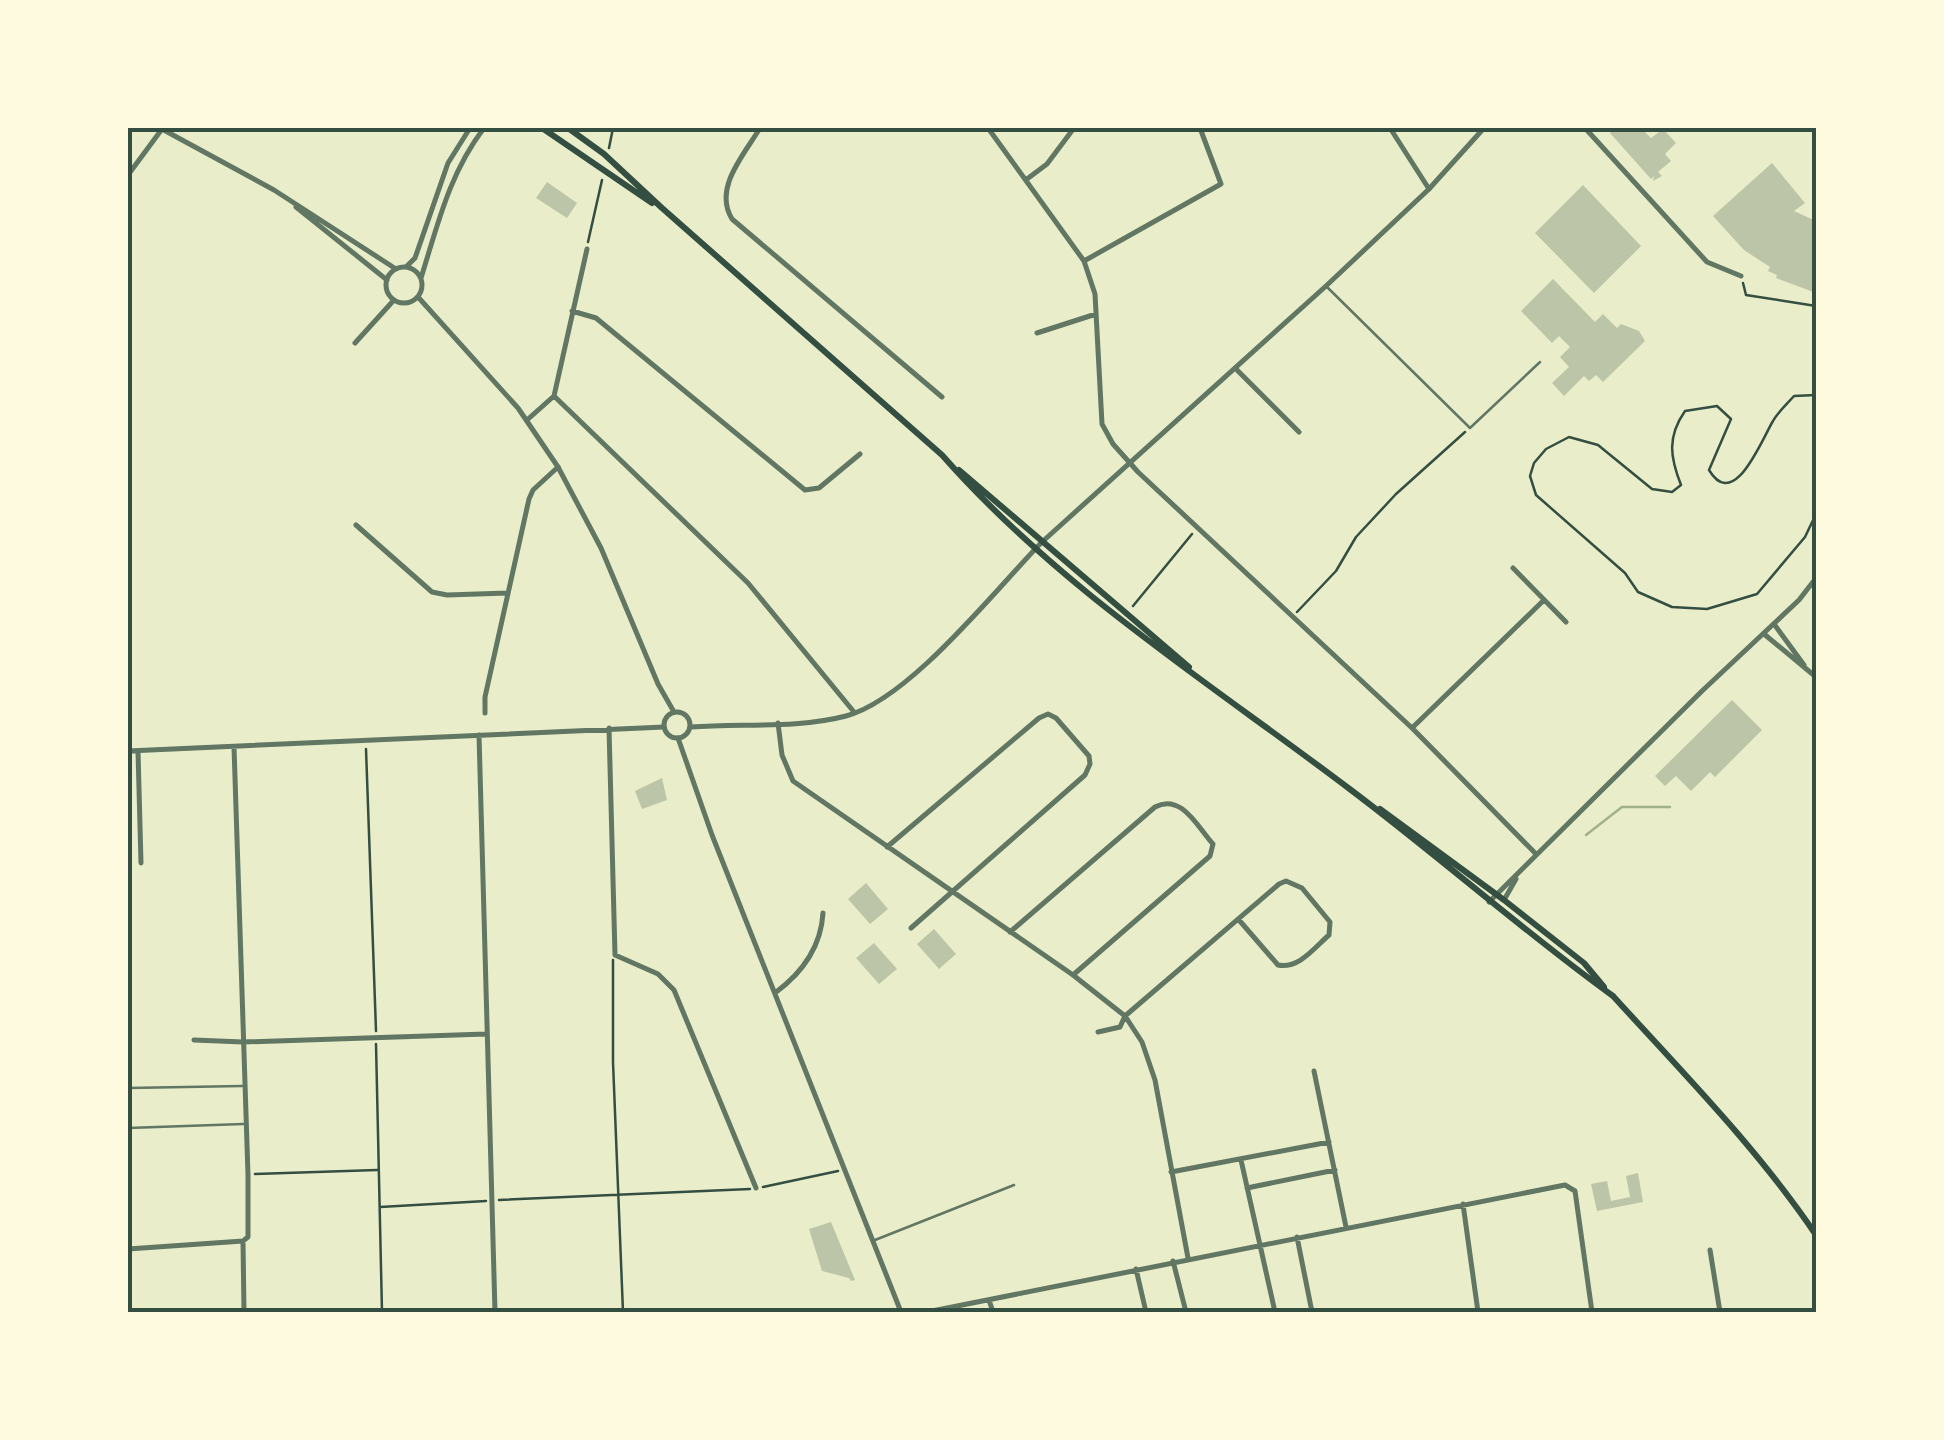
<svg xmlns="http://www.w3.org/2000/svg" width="1944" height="1440" viewBox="0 0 1944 1440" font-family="'Noto Sans',sans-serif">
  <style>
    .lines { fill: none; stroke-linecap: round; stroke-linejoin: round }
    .stream { stroke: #a3b18a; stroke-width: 2.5 }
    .building { fill: #bcc5a7 }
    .path { stroke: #344e41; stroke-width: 2.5 }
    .service { stroke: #617663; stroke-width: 2.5 }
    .minor { stroke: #617663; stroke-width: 5 }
    .tertiary { stroke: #617663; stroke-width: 5 }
    .secondary { stroke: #344e41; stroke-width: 6 }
    .neatline { fill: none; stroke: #344e41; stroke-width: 4 }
  </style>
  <rect width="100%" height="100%" fill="#e9edc9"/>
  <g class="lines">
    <path class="stream" d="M1586 835 1622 807H1670"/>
  </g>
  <path class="building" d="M1614 128H1641L1651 138 1663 129 1676 143 1665 154 1671 161 1658 172 1662 176 1653 181 1654 176 1651 179 1610 133Z
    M1772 163 1805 203 1794 211 1816 221V293L1776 278 1777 275 1768 271 1770 267 1744 250 1713 216Z
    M547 182 577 203 567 218 536 198Z
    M1583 185 1641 246 1594 293 1535 233Z
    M1553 279 1595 322 1603 314 1617 328 1621 324 1639 331 1645 341 1603 382 1596 375 1589 381 1584 376 1564 396 1552 383 1569 367 1560 357 1570 347 1559 336 1552 343 1521 311Z
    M1732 700 1762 730 1715 777 1710 772 1691 791 1676 776 1665 786 1655 776Z
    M662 778 667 800 642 809 635 791Z
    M866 883 888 909 870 924 848 899Z
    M934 929 956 954 939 969 917 944Z
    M874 943 897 969 879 984 856 958Z
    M1638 1173 1643 1202 1597 1211 1591 1184 1607 1181 1611 1201 1630 1197 1626 1176Z
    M831 1222 855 1280 851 1281 849 1278 822 1271 809 1229Z"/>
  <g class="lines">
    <path class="path" d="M609 148 613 128
      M588 242 602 180
      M1743 283 1746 295 1816 306
      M1816 395 1794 396C1787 404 1778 412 1773 421 1761 441 1734 512 1709 470L1731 419 1717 406 1685 411C1667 437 1670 457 1681 485L1672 492 1652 489 1598 445 1569 437 1546 449 1534 463 1530 476 1536 495 1625 573 1638 592 1672 607 1707 609 1757 594 1805 537 1816 514
      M1133 606 1192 534
      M1297 612 1336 571 1356 537 1396 494 1465 432
      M366 749 376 1031
      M613 960V1062L623 1312
      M376 1044 382 1312
      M255 1174 377 1170
      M763 1187 838 1171
      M499 1200 750 1189
      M380 1207 486 1201"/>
    <path class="service" d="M1327 287 1470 428 1540 362
      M128 1088 242 1086
      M128 1128 243 1124
      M875 1240 1014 1185"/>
    <path class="minor" d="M760 128C744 155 713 188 732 219L942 397
      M988 128 1084 261 1095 294 1102 424 1113 444 1138 472 1412 728 1536 854
      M1390 128 1429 189
      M1585 128 1707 262 1741 276
      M128 175 162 129
      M1027 179 1047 164 1074 128
      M1084 261 1221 184 1200 128
      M572 311 596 318 805 490 819 488 860 454
      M1037 333 1096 314
      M355 343 394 300
      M1236 369 1299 432
      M554 396 748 583 854 712
      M527 420 554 396 587 249
      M356 525 432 592 447 595 508 593
      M1513 568 1566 622
      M1774 624 1804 665
      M1764 634 1816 677
      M485 713V697L529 499 533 490 558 467
      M778 723 782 755 793 781 1073 975 1125 1016 1142 1042 1155 1080 1188 1258
      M609 728 615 955 658 974 674 990 756 1188
      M1412 728 1544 600
      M479 735 495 1312
      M678 738 712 835 901 1312
      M234 747 248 1175V1237L243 1241 244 1312
      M128 751 664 727
      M138 751 141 863
      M887 847 1039 718 1048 714 1056 718 1089 756 1090 764 1085 775 911 928
      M1010 932 1155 807C1181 793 1197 826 1213 844L1210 856 1073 975
      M775 993C802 973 821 947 823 913
      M1098 1032 1120 1027 1125 1016 1279 884 1286 881 1302 888 1330 922 1329 935C1314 948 1299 969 1278 965L1239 920
      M194 1040 243 1042 486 1034
      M1314 1071 1346 1227
      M1241 1160 1275 1312
      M1171 1172 1329 1142
      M1247 1188 1335 1170
      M1463 1204 1478 1312
      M1297 1237 1312 1312
      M128 1249 243 1241
      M1710 1250 1720 1312
      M1173 1261 1186 1312
      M1136 1269 1146 1312
      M989 1300 993 1312
      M927 1312 1565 1185 1575 1191 1592 1312"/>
    <path class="tertiary" d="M160 128 274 190 396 269
      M296 207 387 280
      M406 267 415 258 448 163 470 128
      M386 285a18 18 0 1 1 36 0a18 18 0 1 1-36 0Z
      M421 278C438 224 449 174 484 128
      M418 297 518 408 558 467 601 548 658 684 674 712
      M664 725a13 13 0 1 1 26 0a13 13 0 1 1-26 0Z
      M691 727C741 723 796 729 846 716 910 699 995 590 1042 542L1326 286 1429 189 1484 128
      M1504 900 1516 879
      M1489 902 1702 691 1799 600 1816 578"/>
    <path class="secondary" d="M542 128 652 203
      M568 128 604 154 662 208 942 455
      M942 455C1060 589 1210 683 1351 790 1440 857 1523 931 1613 996
      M959 470 1189 667
      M1380 809 1504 900 1584 963 1604 987
      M1613 996C1683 1073 1758 1149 1816 1235"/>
  </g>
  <rect width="1944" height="1440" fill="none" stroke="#fefae0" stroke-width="260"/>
  <rect x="130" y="130" width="1684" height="1180" class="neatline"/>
</svg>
